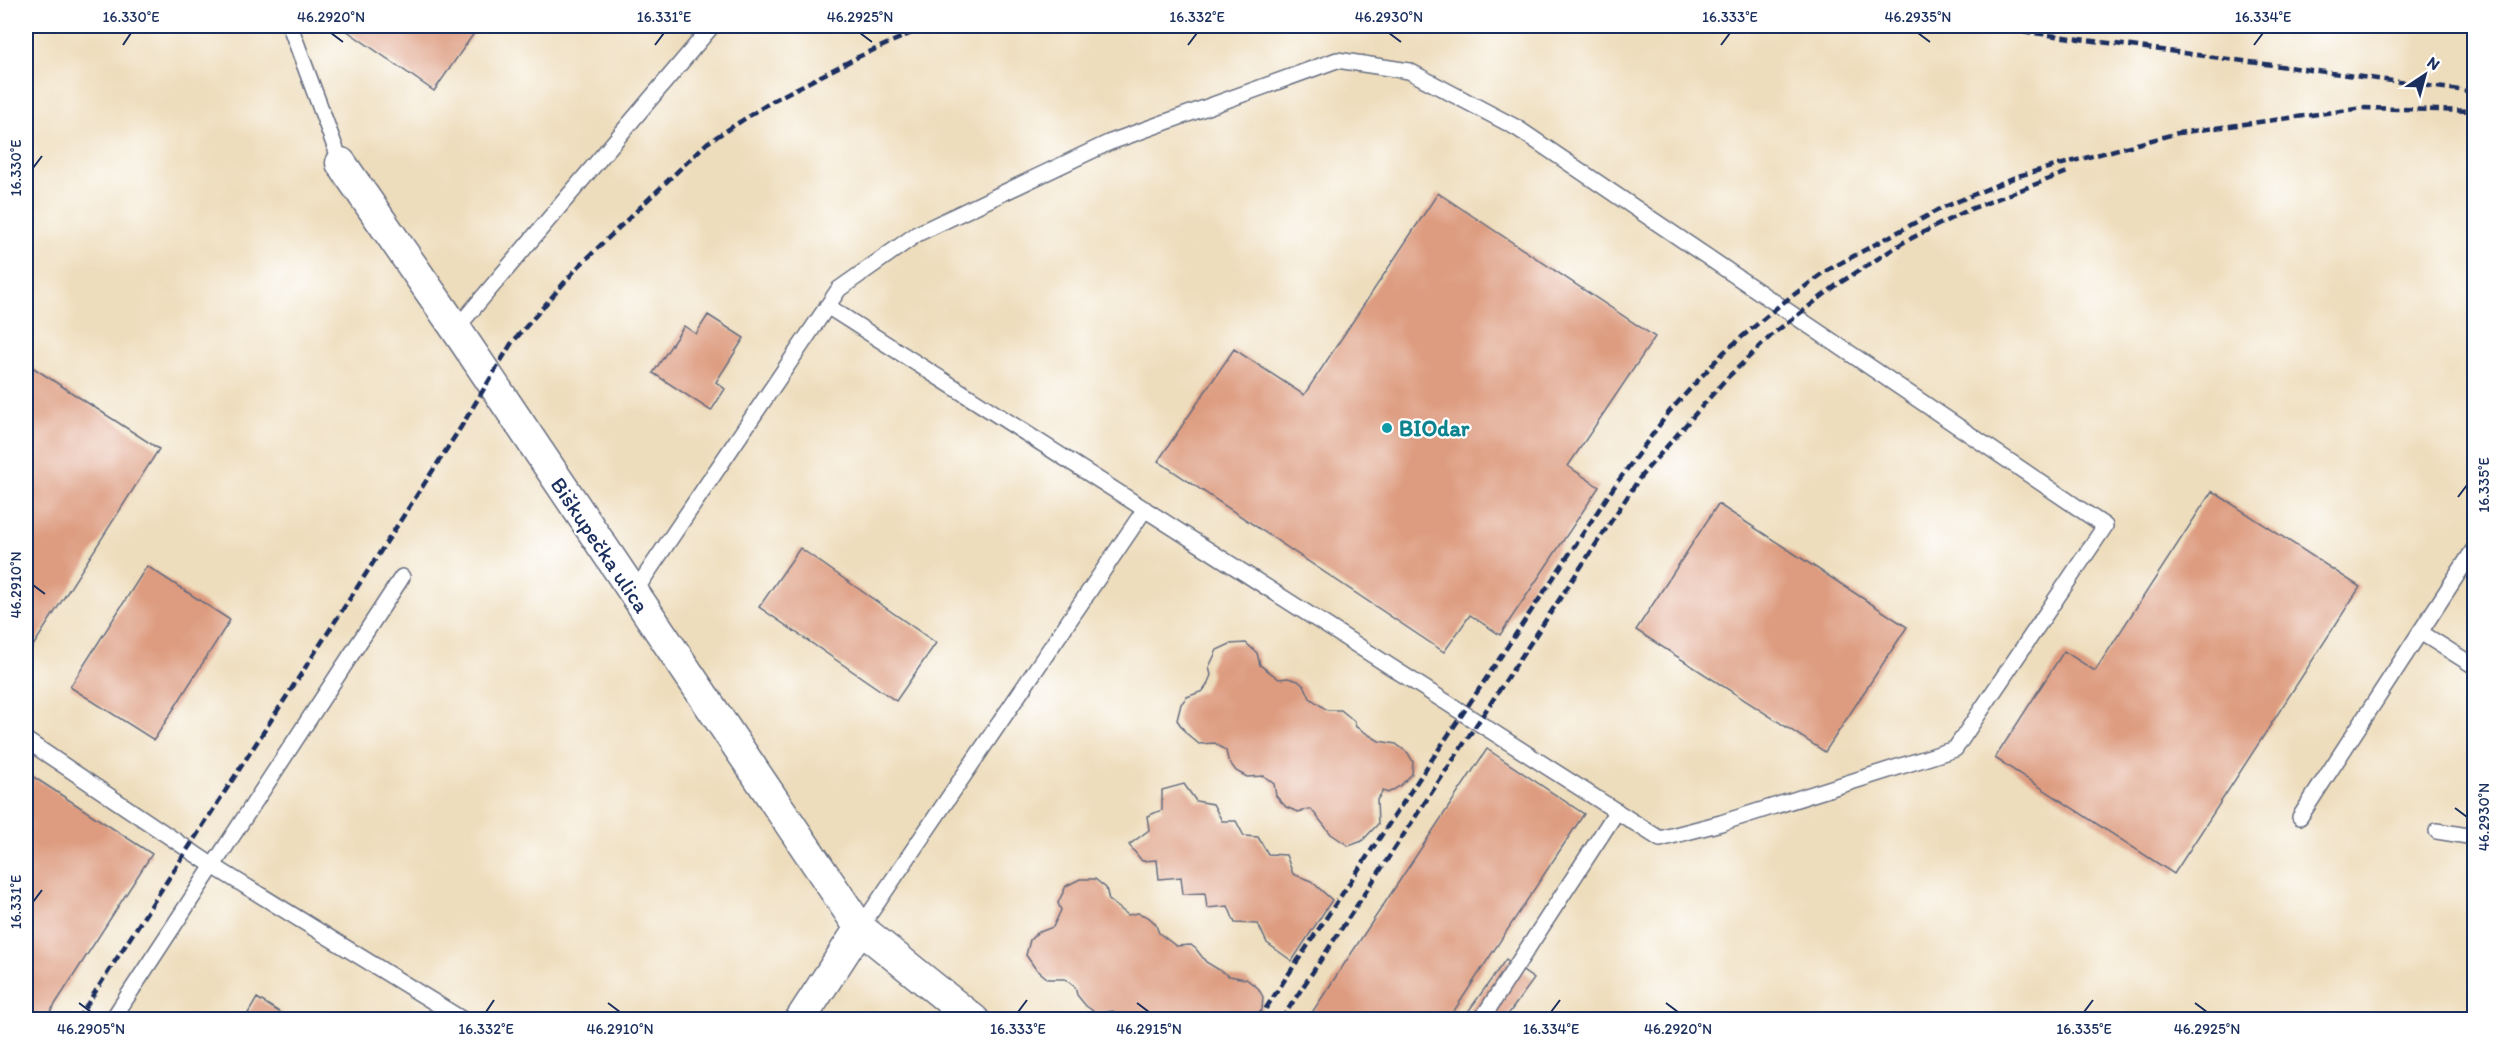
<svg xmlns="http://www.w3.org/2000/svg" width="2500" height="1045" viewBox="0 0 2500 1045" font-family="Itim,sans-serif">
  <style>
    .building { fill: #dd9b7f }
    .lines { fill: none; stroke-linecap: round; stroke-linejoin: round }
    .lane-casing { stroke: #656c7f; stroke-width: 18 }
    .street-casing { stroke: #656c7f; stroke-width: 33 }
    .lane { stroke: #fff; stroke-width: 15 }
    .street { stroke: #fff; stroke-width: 30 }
    .rail { stroke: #1b2f5e; stroke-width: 4.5; stroke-dasharray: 9 4.5; stroke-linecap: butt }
    .ticks { fill: none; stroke: #1b2f5e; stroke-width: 2 }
    .culture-dot { fill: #0f9aa8; stroke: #fff; stroke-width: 2 }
    .labels { text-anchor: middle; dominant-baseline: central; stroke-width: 4.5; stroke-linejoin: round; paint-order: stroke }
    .culture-label { font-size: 22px; font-weight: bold; fill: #0d838f; stroke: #fff; text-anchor: start }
    .street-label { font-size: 22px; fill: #1b2f5e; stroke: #fff }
    .neatline { fill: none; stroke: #1b2f5e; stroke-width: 2 }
    .ticks-label { font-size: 15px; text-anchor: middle; fill: #1b2f5e }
  </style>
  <rect width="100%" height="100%" fill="#fff"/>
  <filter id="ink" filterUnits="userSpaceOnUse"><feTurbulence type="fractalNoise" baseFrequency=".0167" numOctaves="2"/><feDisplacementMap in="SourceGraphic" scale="12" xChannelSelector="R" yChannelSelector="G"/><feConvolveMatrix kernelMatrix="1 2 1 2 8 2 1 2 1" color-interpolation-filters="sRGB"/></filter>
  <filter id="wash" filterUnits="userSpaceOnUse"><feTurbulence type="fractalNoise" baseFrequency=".008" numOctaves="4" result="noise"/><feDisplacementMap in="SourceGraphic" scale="24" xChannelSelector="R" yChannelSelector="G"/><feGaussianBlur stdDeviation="1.35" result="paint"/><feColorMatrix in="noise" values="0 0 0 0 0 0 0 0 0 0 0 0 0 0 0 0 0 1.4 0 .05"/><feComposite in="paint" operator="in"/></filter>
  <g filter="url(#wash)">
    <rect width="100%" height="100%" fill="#eeddbc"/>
    <g id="blocks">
      <path class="building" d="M340 26H479L434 91Z
        M1438 193 1655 337 1568 466 1599 487 1500 635 1470 615 1444 652 1158 461 1234 349 1304 395Z
        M708 315 744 338 716 382 725 389 711 411 653 373 684 326 696 334Z
        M26 363 159 449 26 657Z
        M2212 491 2360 587 2174 874 1995 758 2064 651 2095 671Z
        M1718 504 1907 627 1825 752 1636 630Z
        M800 548 936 643 896 701 759 607Z
        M147 566 230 620 154 740 70 687Z
        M1246 643 1257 653 1260 665 1279 679 1288 678 1298 681 1305 687 1310 698 1327 710H1341L1354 721 1356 727 1379 741 1396 744 1408 753 1413 762 1412 774 1400 786 1388 793 1383 791 1377 800 1378 824 1362 841 1349 846 1331 834 1311 809 1298 812 1286 807 1276 796 1274 784 1264 776 1247 777 1236 771 1228 760 1226 751 1215 743 1199 744 1186 733 1177 720 1181 704 1187 697 1203 691 1207 685 1211 675 1209 667 1217 650 1230 644Z
        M1487 749 1584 814 1448 1020H1307Z
        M26 772 152 854 45 1020H26Z
        M1184 784 1196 801 1213 804 1222 821H1236L1244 836 1258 837 1268 854 1286 855 1293 874 1311 881 1332 900 1292 961 1267 943 1258 924 1235 923 1228 906 1207 908 1205 893 1183 894 1181 877 1159 879 1157 860 1142 861 1129 845 1149 830 1147 816 1162 810V790Z
        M1080 879H1095L1106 888 1109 900 1128 915 1138 913 1148 917 1155 923 1159 933 1176 946 1191 945 1196 949 1206 962 1229 976 1246 979 1258 988 1263 997 1262 1010 1251 1020H1124L1113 1011 1096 1013 1086 1006 1077 995 1075 987 1065 979H1048L1035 968 1026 955 1030 940 1037 933 1053 927 1061 910 1058 903 1066 886Z
        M1506 959 1534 979 1504 1020H1462Z
        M257 998 292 1020H244Z"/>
    </g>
  </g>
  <g filter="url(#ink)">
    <use href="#blocks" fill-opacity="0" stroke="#656c7f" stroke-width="1.5"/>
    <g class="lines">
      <g class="lane-casing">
        <path id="lane" d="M290 26 341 163
          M456 329 712 26
          M633 594 839 289 917 234 1108 143 1337 60 1409 71 1517 128 2105 526 1955 749 1721 823 1660 839 827 306
          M2420 632 2474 666
          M26 740 213 866 463 1020
          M2300 817 2474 549
          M2437 831 2474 837
          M860 928 1145 509
          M112 1020 402 577
          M1481 1020 1617 811"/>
      </g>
      <g class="street-casing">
        <path id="street" d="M341 163 456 329 860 928 974 1020
          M800 1020 860 928"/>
      </g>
      <use href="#lane" class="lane"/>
      <use href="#street" class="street"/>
      <path class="rail" d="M1982 26 2474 92
        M2469 26H2474
        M77 1020 461 427 511 344 577 268 707 143 774 100 858 57 927 26
        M1258 1020 1616 484 1669 412 1724 352 1780 305 1826 271 1944 207 2018 176 2178 133 2363 108 2474 111
        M1281 1020 1641 476 1725 380 1774 333 1838 284 1904 242 1968 210 2070 171"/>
    </g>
  </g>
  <path class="ticks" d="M331 33 343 42M860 33 872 42M1389 33 1401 42M1918 33 1930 42M123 45 131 33M655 45 664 33M1188 45 1197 33M1721 45 1730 33M2254 45 2263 33M33 168 42 156M2458 497 2467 485M33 585 45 594M2455 808 2467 817M33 902 42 890M79 1003 91 1012M608 1003 620 1012M1137 1003 1149 1012M1666 1003 1678 1012M2195 1003 2207 1012M486 1012 494 1000M1018 1012 1027 1000M1551 1012 1560 1000M2084 1012 2093 1000"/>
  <circle class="culture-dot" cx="1387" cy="428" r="6"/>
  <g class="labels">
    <g class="culture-label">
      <text x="1399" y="428">BIOdar</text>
    </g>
    <g class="street-label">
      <text transform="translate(600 545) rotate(56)">Biškupečka ulica</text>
    </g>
  </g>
  <rect width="2500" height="1045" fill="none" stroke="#fff" stroke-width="66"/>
  <g transform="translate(2425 75) rotate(36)" stroke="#ffffff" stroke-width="4.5" paint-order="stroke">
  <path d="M0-4.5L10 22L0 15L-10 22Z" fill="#1b2f5e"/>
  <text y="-9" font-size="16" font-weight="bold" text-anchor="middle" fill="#1b2f5e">N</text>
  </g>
  <rect x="33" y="33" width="2434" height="979" class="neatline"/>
  <g class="ticks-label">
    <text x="131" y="22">16.330°E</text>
    <text x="331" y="22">46.2920°N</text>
    <text x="664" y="22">16.331°E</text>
    <text x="860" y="22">46.2925°N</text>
    <text x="1197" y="22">16.332°E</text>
    <text x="1389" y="22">46.2930°N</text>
    <text x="1730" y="22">16.333°E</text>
    <text x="1918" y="22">46.2935°N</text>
    <text x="2263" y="22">16.334°E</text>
    <text transform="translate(16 168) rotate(-90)" y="5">16.330°E</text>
    <text transform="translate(2484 485) rotate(-90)" y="5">16.335°E</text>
    <text transform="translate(16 585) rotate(-90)" y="5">46.2910°N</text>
    <text transform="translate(2484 817) rotate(-90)" y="5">46.2930°N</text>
    <text transform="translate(16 902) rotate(-90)" y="5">16.331°E</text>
    <text x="91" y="1034">46.2905°N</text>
    <text x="486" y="1034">16.332°E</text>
    <text x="620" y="1034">46.2910°N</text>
    <text x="1018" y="1034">16.333°E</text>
    <text x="1149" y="1034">46.2915°N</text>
    <text x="1551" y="1034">16.334°E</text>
    <text x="1678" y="1034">46.2920°N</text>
    <text x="2084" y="1034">16.335°E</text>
    <text x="2207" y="1034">46.2925°N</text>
  </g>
</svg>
